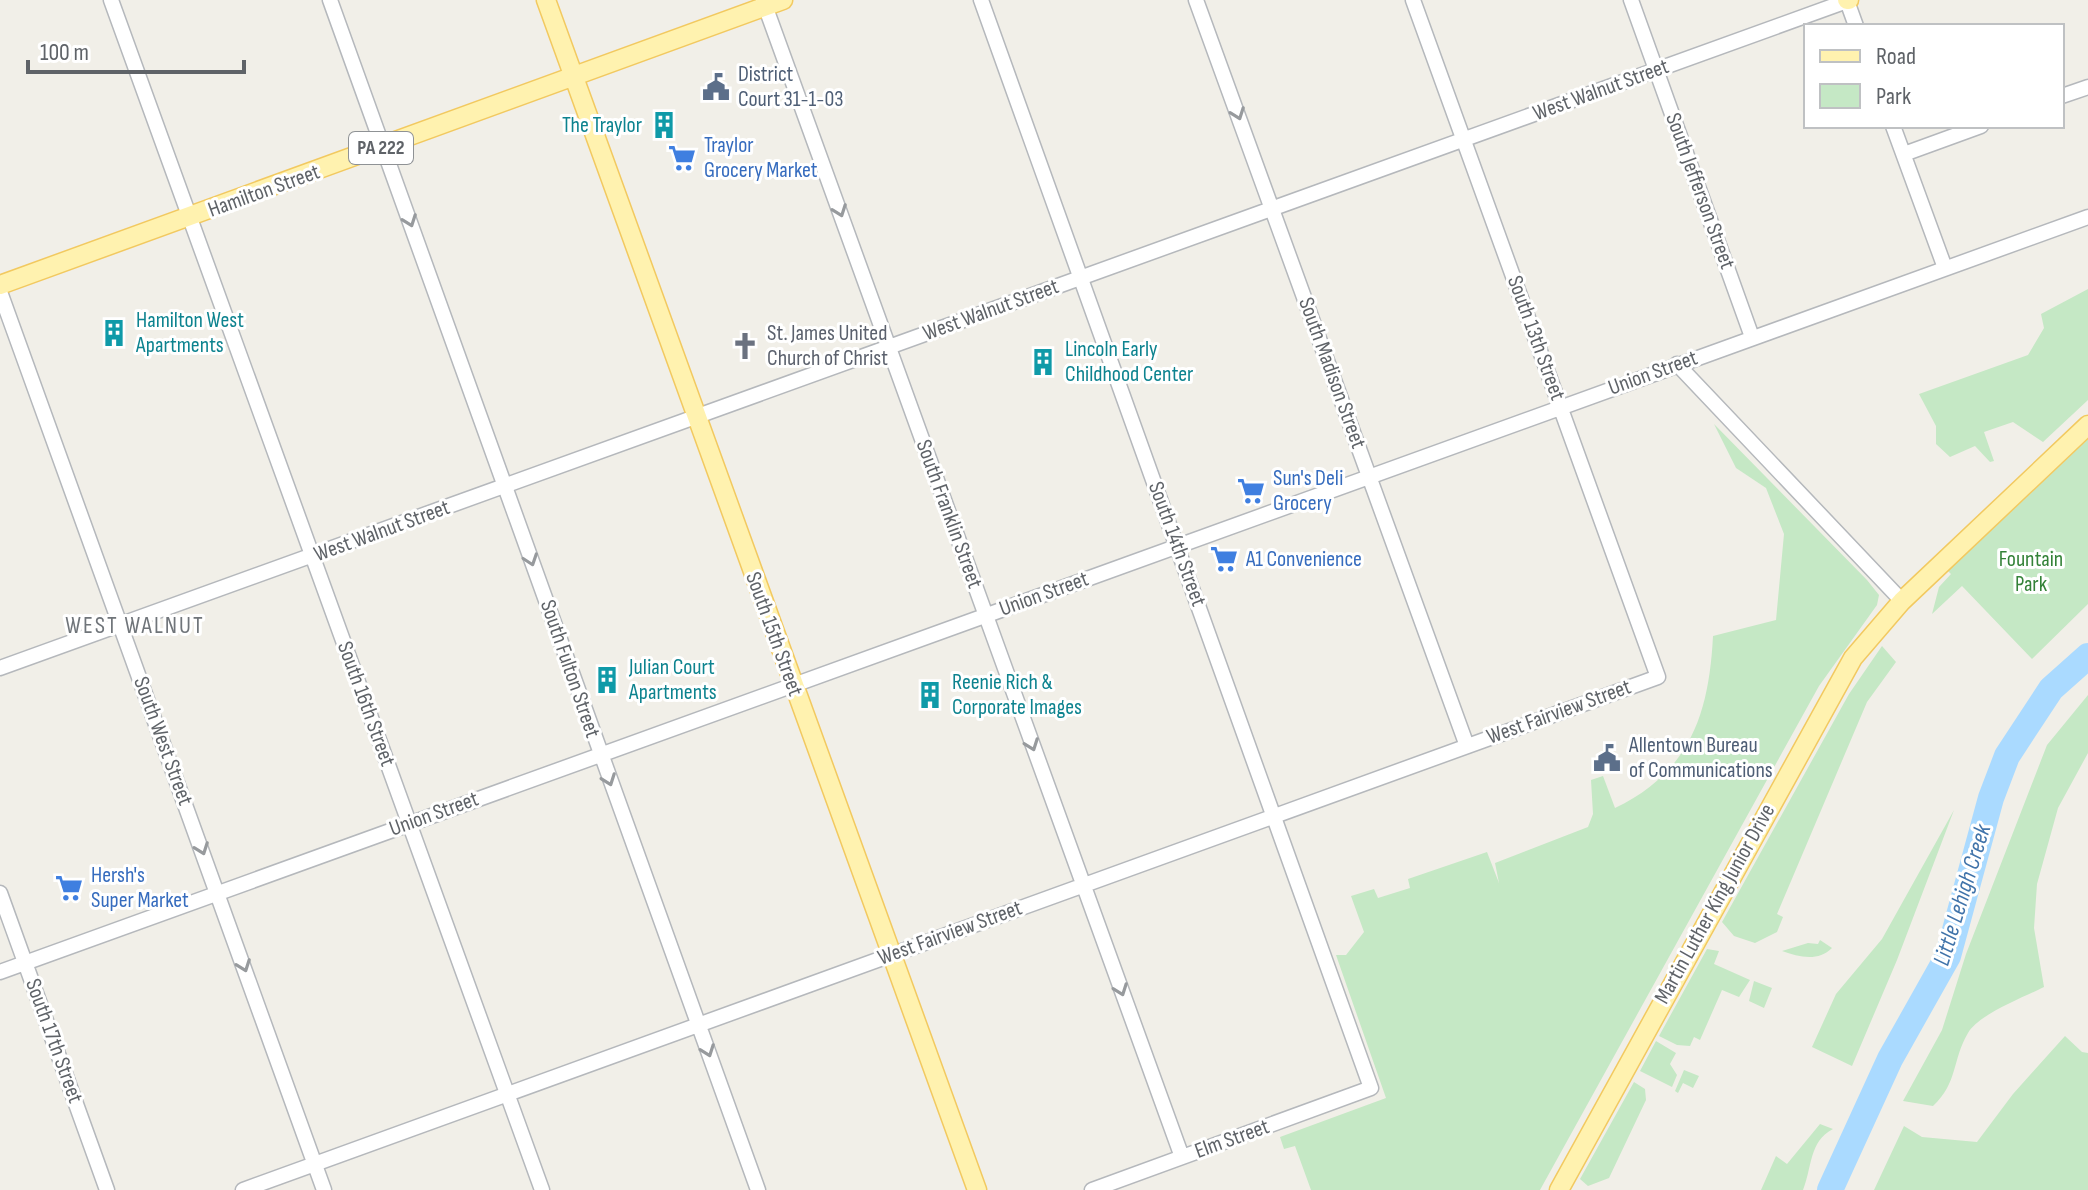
<svg xmlns="http://www.w3.org/2000/svg" width="2088" height="1190" viewBox="0 0 2088 1190" font-family="'Sofia Sans Condensed',sans-serif">
  <style>
    .green { fill: #c5e8c5 }
    .lines { fill: none; stroke-linecap: round; stroke-linejoin: round }
    .river { stroke: #aadaff; stroke-width: 26 }
    .minor-casing { stroke: #b5b8bc; stroke-width: 17 }
    .major-casing { stroke: #f2c960; stroke-width: 21 }
    .minor { stroke: #fff; stroke-width: 14 }
    .major { stroke: #fff2af; stroke-width: 18 }
    .oneway { stroke: #979a9d }
    .labels { text-anchor: middle; dominant-baseline: central; stroke-width: 6; stroke-linejoin: round; paint-order: stroke }
    .shield { fill: #fff; stroke: #8f9295; stroke-width: 2 }
    .shield-label { font-size: 20px; font-weight: bold; fill: #5f6368 }
    .service-label { font-size: 22px; fill: #4e5e75; stroke: #fff; text-anchor: start }
    .street-label { font-size: 22px; fill: #5f6368; stroke: #fff }
    .culture-label { font-size: 22px; fill: #0d838f; stroke: #fff; text-anchor: start }
    .shop-label { font-size: 22px; fill: #366cbe; stroke: #fff; text-anchor: start }
    .worship-label { font-size: 22px; fill: #5b616d; stroke: #fff; text-anchor: start }
    .park-label { font-size: 22px; fill: #348238; stroke: #fff }
    .neighbourhood-label { font-size: 24px; letter-spacing: 2px; fill: #70757a; stroke: #fff }
    .water-label { font-size: 24px; font-style: italic; fill: #4174aa; stroke: #fff }
  </style>
  <rect width="100%" height="100%" fill="#f1efe8"/>
  <path class="green" d="M2088 289V400L2043 442 2013 422 1984 432 1994 461 1990 462 1975 446 1950 457 1936 444V426L1919 394 2028 355 2044 328 2041 314Z
    M1714 424 1867 580 1879 595 1877 605 1819 686 1540 1190H1311L1295 1146 1284 1149 1280 1137 1386 1098 1336 955H1346L1364 932 1351 896 1374 889 1378 898 1410 888 1408 879 1487 852 1499 883 1495 863 1588 827 1593 814 1591 780 1603 776 1615 808C1690 772 1709 714 1713 636L1776 620 1784 534 1766 488 1736 468Z
    M2088 439V604L2032 659 1962 586 1932 614 1939 587 1951 574 1948 571Z
    M1882 646 1896 662 1867 702 1777 914 1783 917 1777 932 1755 943 1734 936 1722 922 1849 694Z
    M2088 695V753L2058 808 2037 884 2034 928 2044 987C2024 997 1979 1014 1968 1033 1952 1060 1958 1083 1933 1106L1903 1101 1942 1030 1966 954 2047 745Z
    M1954 810 1897 960 1852 1066 1812 1047 1836 994 1882 939Z
    M1820 940 1832 948C1818 962 1799 957 1782 951L1808 943 1818 944Z
    M1707 949 1719 951 1714 964 1750 980 1739 997 1722 990 1700 1040 1694 1037 1690 1046 1677 1045 1659 1036Z
    M1754 981 1772 988 1764 1008 1749 1001Z
    M2065 1036 2082 1052 2088 1053V1190H1874L1904 1126 1922 1137 1977 1142 2013 1094Z
    M1656 1041 1676 1053 1670 1064 1677 1075 1672 1087 1640 1071Z
    M1684 1070 1699 1076 1693 1088 1683 1083 1678 1093 1675 1091Z
    M1634 1082 1645 1089 1646 1100 1609 1178 1588 1186 1580 1179Z
    M1820 1124 1833 1129C1809 1141 1812 1168 1803 1190H1761L1776 1156 1787 1164Z"/>
  <g class="lines">
    <path class="river" d="M1830 1190 1890 1059 1948 956 1991 798 2007 756 2051 689 2088 656"/>
    <g class="minor-casing">
      <path id="minor" d="M111 0 542 1190
        M330 0 758 1190
        M763 0 1182 1157
        M981 0 1371 1088 1092 1190
        M1196 0 1467 746
        M1631 0 1752 337
        M2062 96 2088 87
        M1893 126 1945 268
        M1904 154 1981 126
        M0 292 324 1190
        M1677 364 1902 601
        M0 668 1847 1 1856 26
        M0 893 107 1190
        M0 972 2088 217
        M243 1190 1658 677 1413 0"/>
    </g>
    <g class="major-casing">
      <path id="major" d="M546 0 977 1190
        M1847 0H1849
        M0 285 783 0
        M1559 1190 1853 658 1902 601 2088 425"/>
    </g>
    <use href="#minor" class="minor"/>
    <use href="#major" class="major"/>
  </g>
  <defs><path id="oneway-chevron" d="M-2-3.5L2.5 0L-2 3.5" fill="none" stroke-width="1.6" stroke-linecap="round" stroke-linejoin="round" transform="scale(2)"/></defs>
  <g class="oneway">
    <use href="#oneway-chevron" transform="translate(1238 114) rotate(70)"/>
    <use href="#oneway-chevron" transform="translate(840 211) rotate(70)"/>
    <use href="#oneway-chevron" transform="translate(410 221) rotate(70)"/>
    <use href="#oneway-chevron" transform="translate(531 560) rotate(71)"/>
    <use href="#oneway-chevron" transform="translate(1032 745) rotate(70)"/>
    <use href="#oneway-chevron" transform="translate(609 780) rotate(70)"/>
    <use href="#oneway-chevron" transform="translate(202 849) rotate(70)"/>
    <use href="#oneway-chevron" transform="translate(244 966) rotate(70)"/>
    <use href="#oneway-chevron" transform="translate(1121 990) rotate(70)"/>
    <use href="#oneway-chevron" transform="translate(708 1051) rotate(70)"/>
  </g>
  <defs>
    <g id="civic-bare" transform="scale(2.16)"><path d="M-.6-6.5H3V-4.5H.6V-3L4-1V1h2V6H-6V1h2V-1L-.6-3ZM-1.2 2.5V6h2.4V2.5Z" fill="#5c6f8a" stroke="#fff" stroke-width="2.5" paint-order="stroke"/></g>
    <g id="building-bare" transform="scale(2.16)"><path d="M-4-6H4V6H1V3H-1V6H-4ZM-2.5-4.3h1.7v1.8h-1.7ZM.8-4.3h1.7v1.8H.8ZM-2.5-1h1.7V.8h-1.7ZM.8-1h1.7V.8H.8Z" fill="#0f9aa8" stroke="#fff" stroke-width="2.5" paint-order="stroke"/></g>
    <g id="supermarket-bare" transform="scale(2.16)"><path d="M-6-5.5h2.5l.6 2H6L4.5 2H-2.5L-4.4-4H-6ZM-1.5 3.2a1.3 1.3 0 1 0 .1 0ZM3 3.2a1.3 1.3 0 1 0 .1 0Z" fill="#3f7fe0" stroke="#fff" stroke-width="2.5" paint-order="stroke"/></g>
    <g id="church-bare" transform="scale(2.16)"><path d="M-1.2-6h2.4v3.5h3.3v2.4h-3.3V6h-2.4V-.1h-3.3v-2.4h3.3Z" fill="#6b7280" stroke="#fff" stroke-width="2.5" paint-order="stroke"/></g>
  </defs>
  <g fill-rule="evenodd">
    <use href="#civic-bare" x="716" y="87"/>
    <use href="#building-bare" x="664" y="125"/>
    <use href="#supermarket-bare" x="682" y="158"/>
    <use href="#building-bare" x="114" y="333"/>
    <use href="#church-bare" x="745" y="346"/>
    <use href="#building-bare" x="1043" y="362"/>
    <use href="#supermarket-bare" x="1251" y="491"/>
    <use href="#supermarket-bare" x="1224" y="559"/>
    <use href="#building-bare" x="607" y="680"/>
    <use href="#building-bare" x="930" y="695"/>
    <use href="#civic-bare" x="1607" y="758"/>
    <use href="#supermarket-bare" x="69" y="888"/>
  </g>
  <g class="labels">
    <rect class="shield" x="349" y="132" width="64" height="32" rx="6"/>
    <g class="shield-label">
      <text x="381" y="148">PA 222</text>
    </g>
    <g class="service-label">
      <text x="738" y="74">District<tspan x="738" dy="25">Court 31-1-03</tspan></text>
      <text x="1629" y="745">Allentown Bureau<tspan x="1629" dy="25">of Communications</tspan></text>
    </g>
    <g class="street-label">
      <text transform="translate(1601 90) rotate(-20)">West Walnut Street</text>
      <text transform="translate(264 191) rotate(-20)">Hamilton Street</text>
      <text transform="translate(1700 191) rotate(70)">South Jefferson Street</text>
      <text transform="translate(991 310) rotate(-20)">West Walnut Street</text>
      <text transform="translate(1536 338) rotate(70)">South 13th Street</text>
      <text transform="translate(1332 373) rotate(70)">South Madison Street</text>
      <text transform="translate(1653 373) rotate(-20)">Union Street</text>
      <text transform="translate(949 514) rotate(70)">South Franklin Street</text>
      <text transform="translate(382 531) rotate(-20)">West Walnut Street</text>
      <text transform="translate(1177 544) rotate(70)">South 14th Street</text>
      <text transform="translate(1044 594) rotate(-20)">Union Street</text>
      <text transform="translate(774 634) rotate(70)">South 15th Street</text>
      <text transform="translate(570 669) rotate(71)">South Fulton Street</text>
      <text transform="translate(366 704) rotate(70)">South 16th Street</text>
      <text transform="translate(1559 712) rotate(-20)">West Fairview Street</text>
      <text transform="translate(163 741) rotate(70)">South West Street</text>
      <text transform="translate(434 814) rotate(-20)">Union Street</text>
      <text transform="translate(1715 904) rotate(-61)">Martin Luther King Junior Drive</text>
      <text transform="translate(950 933) rotate(-20)">West Fairview Street</text>
      <text transform="translate(54 1041) rotate(70)">South 17th Street</text>
      <text transform="translate(1232 1139) rotate(-20)">Elm Street</text>
    </g>
    <g class="culture-label">
      <text x="642" y="125" text-anchor="end">The Traylor</text>
      <text x="136" y="320">Hamilton West<tspan x="136" dy="25">Apartments</tspan></text>
      <text x="1065" y="349">Lincoln Early<tspan x="1065" dy="25">Childhood Center</tspan></text>
      <text x="629" y="667">Julian Court<tspan x="629" dy="25">Apartments</tspan></text>
      <text x="952" y="682">Reenie Rich &amp;<tspan x="952" dy="25">Corporate Images</tspan></text>
    </g>
    <g class="shop-label">
      <text x="704" y="145">Traylor<tspan x="704" dy="25">Grocery Market</tspan></text>
      <text x="1273" y="478">Sun's Deli<tspan x="1273" dy="25">Grocery</tspan></text>
      <text x="1246" y="559">A1 Convenience</text>
      <text x="91" y="875">Hersh's<tspan x="91" dy="25">Super Market</tspan></text>
    </g>
    <g class="worship-label">
      <text x="767" y="333">St. James United<tspan x="767" dy="25">Church of Christ</tspan></text>
    </g>
    <g class="park-label">
      <text x="2031" y="559">Fountain<tspan x="2031" dy="25">Park</tspan></text>
    </g>
    <g class="neighbourhood-label">
      <text x="135" y="625">WEST WALNUT</text>
    </g>
    <g class="water-label">
      <text transform="translate(1962 895) rotate(-73)">Little Lehigh Creek</text>
    </g>
  </g>
  <rect x="1804" y="24" width="260" height="104" fill="#ffffff" stroke="#bfc1c3" stroke-width="2"/>
  <rect x="1820" y="50" width="40" height="12" fill="#fff2af" stroke="#bfc1c3" stroke-width="2"/>
  <text x="1876" y="64" font-size="24" fill="#5f6368">Road</text>
  <rect x="1820" y="84" width="40" height="24" fill="#c5e8c5" stroke="#bfc1c3" stroke-width="2"/>
  <text x="1876" y="104" font-size="24" fill="#5f6368">Park</text>
  <path d="M28 60v12h216v-12" fill="none" stroke="#5f6368" stroke-width="4"/>
  <text x="40" y="60" font-size="24" fill="#5f6368" stroke="#ffffff" stroke-width="6" paint-order="stroke">100 m</text>
</svg>
